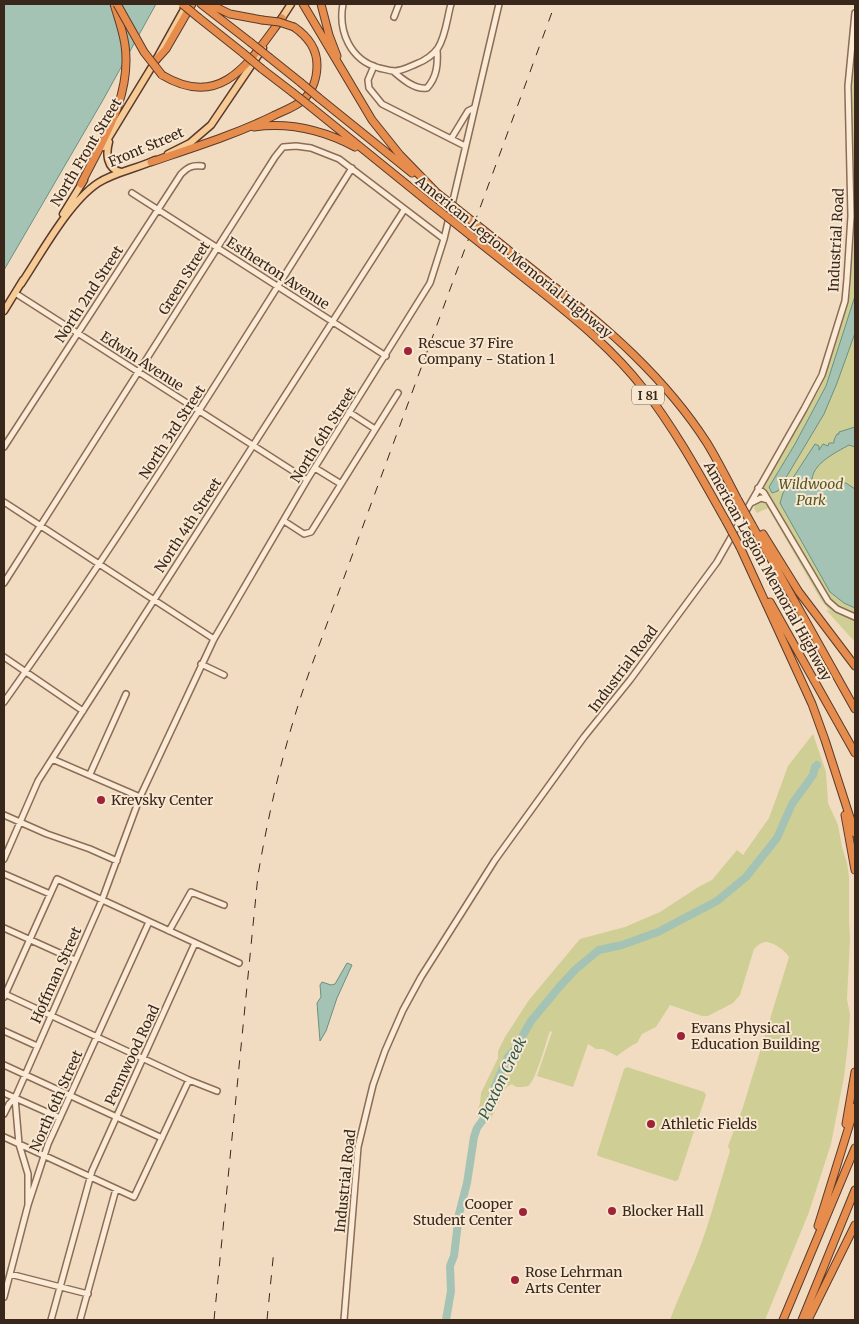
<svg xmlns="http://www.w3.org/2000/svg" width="859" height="1324" viewBox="0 0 859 1324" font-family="Merriweather,serif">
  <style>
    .green { fill: #cfce94 }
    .water { fill: #a4c3b5; stroke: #6a9182 }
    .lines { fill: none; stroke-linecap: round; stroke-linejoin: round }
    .river { stroke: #a4c3b5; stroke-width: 8 }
    .minor-casing { stroke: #8b6c57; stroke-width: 8 }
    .major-casing { stroke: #593a2c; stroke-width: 9 }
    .highway-casing { stroke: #593a2c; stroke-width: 9 }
    .minor { stroke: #fbead5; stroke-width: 5 }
    .major { stroke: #f6cb96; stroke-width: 6 }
    .highway { stroke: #e68c4c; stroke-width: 7 }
    .rail { stroke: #3a271c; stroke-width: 1; stroke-dasharray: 9 9; stroke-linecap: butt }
    .highway-bridge-casing { stroke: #593a2c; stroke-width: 9; stroke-linecap: butt }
    .highway-bridge { stroke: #e68c4c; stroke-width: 7 }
    .poi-dot { fill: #9e2336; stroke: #f8e7d1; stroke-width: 2 }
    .labels { text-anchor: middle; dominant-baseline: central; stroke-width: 4; stroke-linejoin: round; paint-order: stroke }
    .shield { fill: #f8e7d1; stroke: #736152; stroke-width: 1 }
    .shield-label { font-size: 12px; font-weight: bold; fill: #3a271c }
    .street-label { font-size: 14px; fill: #3a271c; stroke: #f8e7d1 }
    .poi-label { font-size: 14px; fill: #3a271c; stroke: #f8e7d1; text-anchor: start }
    .park-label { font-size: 14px; font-style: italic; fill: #525822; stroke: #f8e7d1 }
    .water-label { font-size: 15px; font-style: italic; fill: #2b5b51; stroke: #f8e7d1 }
  </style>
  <rect width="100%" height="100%" fill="#f1dcc1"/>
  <path class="green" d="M855 58V642L826 610 830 611 821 600 768 508 757 513 754 508 758 496 820 388 831 358 850 293 855 220 851 88Z
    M813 734 826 772 828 803 838 825 842 847 847 863 849 877V920L850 939 847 999 850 1015 848 1043 844 1077 831 1144 809 1212 765 1320H670C678 1298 688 1277 697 1255 710 1222 719 1186 730 1151L728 1146 743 1107 789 957C786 951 772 941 765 942 760 943 757 946 754 949L740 995 733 1003 708 1016H702L670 1005 656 1027 642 1034 637 1043C633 1044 621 1053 617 1056L603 1049H596L588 1044 573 1087 537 1076 552 1032 550 1031C546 1041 536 1081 528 1086 526 1087 519 1087 516 1087L512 1084 507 1087 499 1097 500 1101 497 1105 490 1121 476 1116 480 1103 481 1093 498 1058V1051L505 1037 529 1000 580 939 625 927 660 912 700 886 712 880 737 850 743 855 769 818 788 766Z
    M627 1067 704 1092 706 1095 678 1180 675 1181 598 1156 597 1154 624 1069Z"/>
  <path class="water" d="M4 4H156L103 100 4 270Z
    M855 296V333L837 383 824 414 778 491 772 493 769 487 795 444 826 386Z
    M855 427V447L849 445C835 453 811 464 812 482L818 485 846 483 855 489V608L844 603 830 592 780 503 783 493 815 444 819 446V450L823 444 828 446 829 443H834V440L837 434H839V432Z
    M347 963 352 965 337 998 326 1031 320 1041 317 1003 321 997 320 985 322 982 331 985 335 984Z"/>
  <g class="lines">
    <path class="river" d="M446 1320 451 1291 450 1266 454 1256 459 1214 467 1183 474 1137 477 1128 485 1117 495 1086 508 1057 515 1049 531 1021 561 985 576 969 599 950 622 945 658 932 717 901 746 877 777 838 792 804 813 775 815 767 817 765"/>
    <g class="minor-casing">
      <path id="minor" d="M343 4C338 31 350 60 379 68 384 69 390 71 394 71 402 71 409 67 416 64 424 61 433 55 438 48 446 35 447 18 451 4
        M394 17 399 4
        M374 66 368 80 369 88 382 104 465 146
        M393 71C402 79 415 90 427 88 437 77 438 64 437 50
        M451 139 468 111 474 108
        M132 193 386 356
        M15 293 307 480
        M349 412 375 429
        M4 447 181 174C188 167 192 165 202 166
        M315 468 341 484
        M758 488 764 493 828 601 837 609 855 617
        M4 502 214 639
        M751 503 761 498 768 500
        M284 521 304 534 311 532 398 393
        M4 583 275 157 283 147 296 146 311 148 339 159 444 239
        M4 657 83 711
        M201 664 224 675
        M4 702C127 529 239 348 352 168
        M52 759 140 797
        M90 774 126 694
        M4 815 47 834 90 849 117 861
        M4 859 38 781 52 759 404 210
        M4 874 50 894
        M4 928 75 960
        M169 931 191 892 224 905
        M5 994 189 1080 217 1091
        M4 997 57 879 239 963
        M4 1031 37 1046
        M4 1065 162 1138
        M4 1093 60 1118
        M4 1114 9 1104 15 1098
        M4 1137 134 1197 189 1080
        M28 1205V1174L19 1144 15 1098 102 900 140 797 214 639 307 480 430 283 444 239 499 4
        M10 1274 88 1294
        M4 1297 28 1205 48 1144 149 922
        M51 1320 92 1171 195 943
        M80 1320 116 1189
        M344 1320 358 1147 373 1085 385 1051 403 1010 421 977 495 860 584 737 630 680 717 562 804 409 822 375 845 301 847 279 851 216 848 86 855 13"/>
    </g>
    <g class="major-casing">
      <path id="major" d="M280 21 291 4
        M109 142C106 153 106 169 121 172
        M103 147 156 60 187 4
        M168 154 190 143 211 125 263 48
        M63 214 84 180
        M21 284C41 254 69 202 98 183 115 172 136 169 155 160
        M4 311 23 280"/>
    </g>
    <g class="highway-casing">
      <path id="highway" d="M201 4 250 42
        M209 4 230 14 262 20
        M303 4 372 120 400 155 435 191
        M321 4 329 35 337 56
        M199 18 243 53
        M270 58 300 82
        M156 60 166 49 192 4
        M262 69 292 92
        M162 75C222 111 250 61 282 18
        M319 98 412 173
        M311 107 432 205
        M254 127C290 122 323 130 355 147
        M151 162C192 148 234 135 273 116 283 111 295 107 303 100 313 91 317 77 317 65 317 49 307 36 294 27
        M81 184C103 140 132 96 125 45 123 31 118 17 114 4
        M547 281C607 327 666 379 707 443 718 461 728 481 738 500
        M543 293C578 321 614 351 643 388 675 429 700 475 726 521
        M752 525 855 709
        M763 534 799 592 855 666
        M740 547 812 704 825 740 855 833
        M770 602 855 753
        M845 815 855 870
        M846 1124 855 1072
        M818 1226 855 1107
        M783 1320 855 1148
        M802 1320 855 1190
        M808 1320 855 1225"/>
    </g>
    <use href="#minor" class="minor"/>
    <use href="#major" class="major"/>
    <use href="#highway" class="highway"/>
    <path class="rail" d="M214 1320 258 875C270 805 286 737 310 670L555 4
      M267 1320 274 1249"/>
    <g class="highway-bridge-casing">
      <path id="highway-bridge" d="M117 4 144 52 162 75
        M182 4 199 18
        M262 20 279 22 294 27
        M250 42 270 58
        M243 53 262 69
        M300 82 319 98
        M292 92 311 107
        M436 192 547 281
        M432 205 543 293
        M738 500 752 525
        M726 521 740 547"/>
    </g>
    <use href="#highway-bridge" class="highway-bridge"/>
  </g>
  <g class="poi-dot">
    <circle cx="408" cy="351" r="5"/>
    <circle cx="101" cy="800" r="5"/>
    <circle cx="681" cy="1036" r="5"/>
    <circle cx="651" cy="1124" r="5"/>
    <circle cx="612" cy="1211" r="5"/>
    <circle cx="523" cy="1212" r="5"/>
    <circle cx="515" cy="1280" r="5"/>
  </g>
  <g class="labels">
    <rect class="shield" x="632" y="385.5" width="32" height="19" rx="4"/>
    <g class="shield-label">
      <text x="648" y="395">I 81</text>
    </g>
    <g class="street-label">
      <text transform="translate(146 147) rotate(-23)">Front Street</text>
      <text transform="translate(86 152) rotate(-59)">North Front Street</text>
      <text transform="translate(836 240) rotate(-87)">Industrial Road</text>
      <text transform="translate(514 257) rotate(39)">American Legion Memorial Highway</text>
      <text transform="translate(278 273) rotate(33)">Estherton Avenue</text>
      <text transform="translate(184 278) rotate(-58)">Green Street</text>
      <text transform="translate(89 294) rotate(-57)">North 2nd Street</text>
      <text transform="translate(142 361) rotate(33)">Edwin Avenue</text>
      <text transform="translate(172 432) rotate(-57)">North 3rd Street</text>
      <text transform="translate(323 435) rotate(-58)">North 6th Street</text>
      <text transform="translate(188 525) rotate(-57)">North 4th Street</text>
      <text transform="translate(768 571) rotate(61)">American Legion Memorial Highway</text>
      <text transform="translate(623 669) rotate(-53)">Industrial Road</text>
      <text transform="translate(56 975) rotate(-66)">Hoffman Street</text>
      <text transform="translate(132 1055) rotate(-65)">Pennwood Road</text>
      <text transform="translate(56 1101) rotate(-66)">North 6th Street</text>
      <text transform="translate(345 1181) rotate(-84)">Industrial Road</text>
    </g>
    <g class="poi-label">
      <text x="418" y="343">Rescue 37 Fire<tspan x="418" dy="16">Company - Station 1</tspan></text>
      <text x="111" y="800">Krevsky Center</text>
      <text x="691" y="1028">Evans Physical<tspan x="691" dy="16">Education Building</tspan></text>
      <text x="661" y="1124">Athletic Fields</text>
      <text x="513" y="1204" text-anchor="end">Cooper<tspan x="513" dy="16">Student Center</tspan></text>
      <text x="622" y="1211">Blocker Hall</text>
      <text x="525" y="1272">Rose Lehrman<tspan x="525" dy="16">Arts Center</tspan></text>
    </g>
    <g class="park-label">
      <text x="811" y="484">Wildwood<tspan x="811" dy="16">Park</tspan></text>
    </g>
    <g class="water-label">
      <text transform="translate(502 1078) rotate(-64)">Paxton Creek</text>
    </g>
  </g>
  <rect width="859" height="1324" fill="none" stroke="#3a271c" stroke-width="10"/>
</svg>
